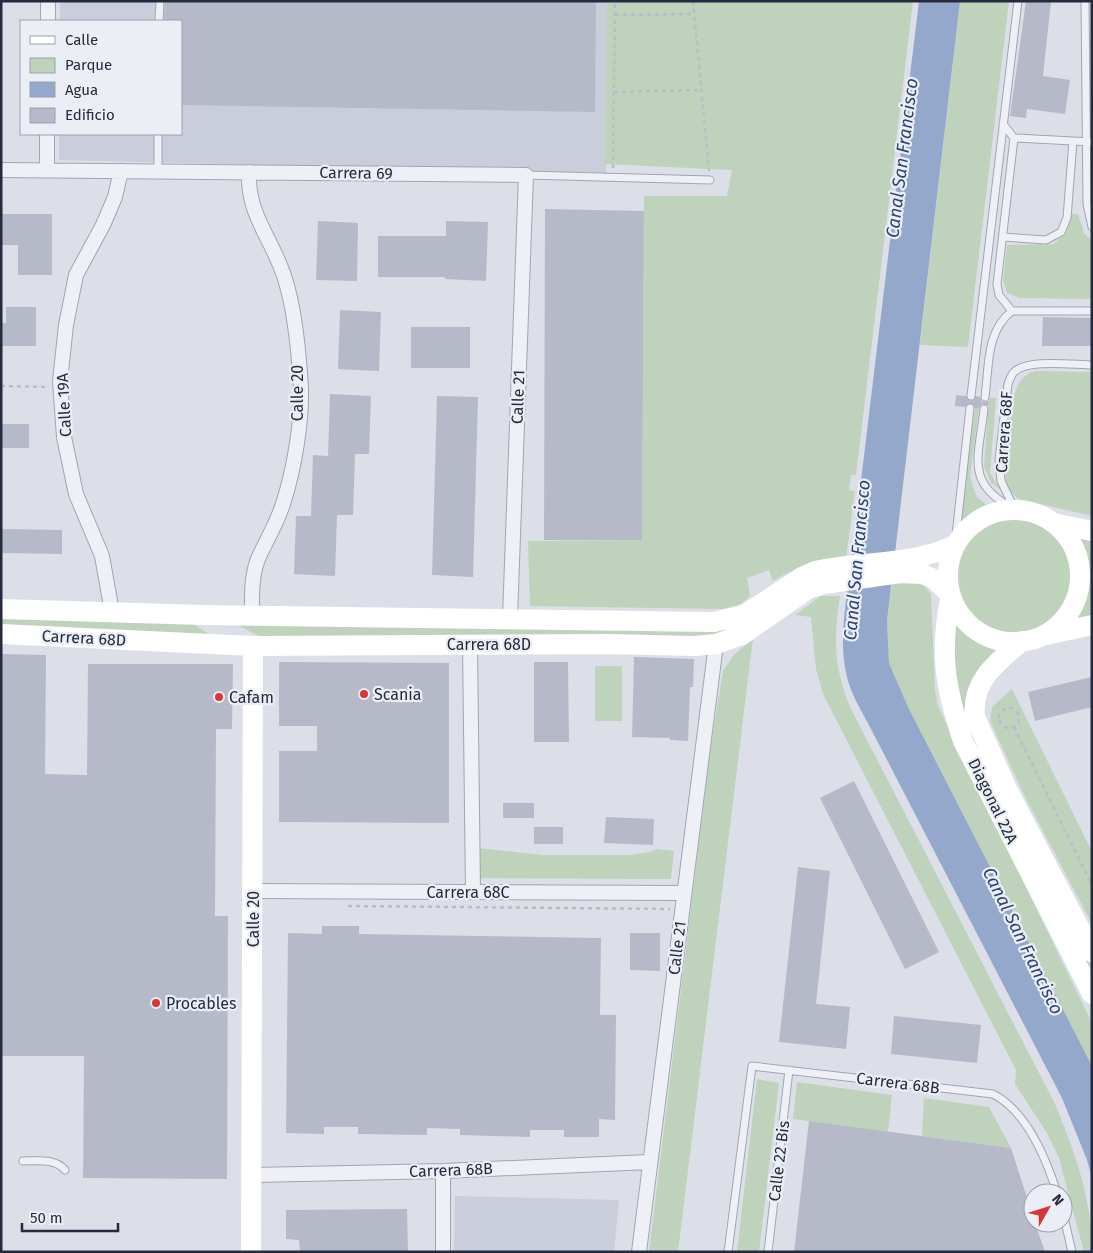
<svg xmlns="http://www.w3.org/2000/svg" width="1093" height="1253" viewBox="0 0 1093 1253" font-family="'Fira Sans',sans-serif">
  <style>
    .built { fill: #caceda }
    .green { fill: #bfd2bc }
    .water { fill: #94a8cb }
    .building { fill: #b6bac8 }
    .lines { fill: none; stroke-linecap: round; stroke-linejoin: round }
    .lane-casing { stroke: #a1a5b1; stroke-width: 9 }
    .street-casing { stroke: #a1a5b1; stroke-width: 16 }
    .path { stroke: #babdc6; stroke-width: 2.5; stroke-dasharray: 4 4; stroke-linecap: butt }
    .lane { stroke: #eff0f6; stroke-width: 7 }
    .street { stroke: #eff0f6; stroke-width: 14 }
    .secondary { stroke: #fff; stroke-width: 20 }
    .poi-dot { fill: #d7363b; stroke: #ebeef5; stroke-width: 2 }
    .labels { text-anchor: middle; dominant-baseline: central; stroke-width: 4.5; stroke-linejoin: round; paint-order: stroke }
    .street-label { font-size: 16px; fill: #252b3f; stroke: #ebeef5 }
    .poi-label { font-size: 16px; fill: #252b3f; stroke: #ebeef5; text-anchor: start }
    .water-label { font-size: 18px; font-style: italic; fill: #2c4475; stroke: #ebeef5 }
  </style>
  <rect width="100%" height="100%" fill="#dcdfe7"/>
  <path class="built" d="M60 1H607L606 173 59 160V134H181V21H60Z
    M455 1196 619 1200 614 1252H454Z"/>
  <path class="green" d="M607 1H913L856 475H851L849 490 855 491 846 559C818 558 797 566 773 581L769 570 747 578 750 596 741 604 722 609 530 606 528 541 642 540 644 196H727L732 170 605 164Z
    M960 1H1009L968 347 920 345Z
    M1072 214H1078L1084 233 1092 241V299L1020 298 1007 293 1003 280 1007 245 1054 244 1066 232Z
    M1035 371 1092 372V516L1019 499C1012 494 1008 489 1006 480 1004 466 1011 397 1018 385 1022 378 1027 373 1035 371Z
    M989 398H996L990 473 1000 489 991 483 984 467Z
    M975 408H979L970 476 976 496 988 506 960 524Z
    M956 576a58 58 0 1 1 116 0a58 58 0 1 1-116 0Z
    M1075 535 1092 539V620L1072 626C1092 594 1092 568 1075 535Z
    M911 580 924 586 931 594 935 691 938 706 1092 1023V1066L908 707 889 663 887 621 892 583Z
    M821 596H840C833 639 834 667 850 707L1055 1104C1075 1152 1092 1199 1092 1252H1084L1059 1158 1047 1133 1015 1084 1016 1070 823 694 816 669 811 617 795 615Z
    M1 617 192 623 210 635 1 628Z
    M955 617 985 644 1004 648 972 731 1092 969V977L968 733 953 664Z
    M231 622 679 630H724L743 626 710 638 261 637Z
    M753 638 678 1252H649L711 744 723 671 733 656Z
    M595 666H622V721H595Z
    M1012 689 1092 852V924L1025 797 990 721 992 707Z
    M477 848 543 855H630L650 852 656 849 674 851 671 879 479 878Z
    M757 1079 779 1083 759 1252H737Z
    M797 1082 892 1095 888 1132 793 1119Z
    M924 1098 989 1107 1011 1148 922 1136Z"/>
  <path class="water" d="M919 1H960L887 621 889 663 908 707 1092 1066V1178L1087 1160 1062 1098 871 729C863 713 851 695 847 677 837 638 848 594 852 555Z"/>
  <path class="building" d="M165 1H596L595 112 181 105V21H164Z
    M1026 1H1051L1043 76 1070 80 1065 114 1027 109 1026 118 1010 116Z
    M545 209 644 211 642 540H544Z
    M1 214H52V275H18V245H1Z
    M318 221 358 223 357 281 316 280Z
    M446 221 488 222 486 281 445 279V277H378V236H446Z
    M6 307H36V346H1V323H6Z
    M340 310 381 312 379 371 338 369Z
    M1043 317 1092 318V346H1042Z
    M411 327H470V368H411Z
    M330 394 371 396 369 454H355L353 515H337L335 576 294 574 296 516H311L313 455 328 456Z
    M956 395 966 396 971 401 976 396 980 397 982 402 989 401 988 406 982 404 979 408H975L970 403 965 407 955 406Z
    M437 396 478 397 473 577 432 575Z
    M1 424H29V448H1Z
    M1 529 62 530V554L1 553Z
    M1 654 46 655 45 774 87 775 88 664H233L232 729H216L215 916H228L227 1179 83 1178 84 1056H1Z
    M634 657 694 659 693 687H690L688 741 670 740V738L632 737Z
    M279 662 449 663V823L279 822V751H317V726H279Z
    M534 662H568L569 742H534Z
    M1092 677V707L1035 721 1028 692Z
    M854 781 939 952 905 969 820 798Z
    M503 803H534V818H503Z
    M606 817 654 819 653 845 604 843Z
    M534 827H563V844H534Z
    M798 867 830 871 816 1004 850 1007 846 1049 779 1042Z
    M322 926H359V934L601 938 600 1015H616L615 1120 599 1119V1137H564V1130H530V1137L460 1135V1129L427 1128V1135L358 1134V1127H324V1134L286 1133 288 933 322 934Z
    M630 933H660V971L630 970Z
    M894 1016 981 1025 977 1063 891 1054Z
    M809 1121 1011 1148 1033 1216V1223H1035L1045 1252H794Z
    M407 1209 408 1252H300L299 1240 286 1239V1210Z"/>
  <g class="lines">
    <g class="lane-casing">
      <path id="lane" d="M1085 1 1087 204 1092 227
        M159 21 160 1
        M1003 124 1014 138 1092 142
        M158 171V134
        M526 175 710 180
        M1003 237 1046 240 1061 232 1067 218 1073 141
        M1012 311 999 295 997 284 1014 138
        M1012 311H1092
        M971 396 1018 1
        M985 397C989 366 986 331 1012 311
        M984 409C979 457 964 483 1014 509
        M1015 510 1001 481 999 460 1008 384C1009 381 1011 376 1013 373 1026 358 1073 365 1092 365
        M955 544 970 408
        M23 1161C37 1161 55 1158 65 1170
        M1063 1213 1072 1252
        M728 1252 752 1066 993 1094C1026 1111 1046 1158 1057 1193
        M768 1252 789 1070"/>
    </g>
    <g class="street-casing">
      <path id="street" d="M48 21V1
        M1 170 526 175 510 618
        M47 170V134
        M249 172C247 216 273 239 285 279 295 310 299 354 301 388 302 423 294 470 283 504 277 523 266 541 258 559 251 577 252 597 252 616
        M112 612 102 556 76 494 64 437 60 381 66 325 76 275 103 225 115 197 121 171
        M470 644 473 892
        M253 891 684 893
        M252 1175 443 1171 649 1162
        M443 1252V1171
        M639 1252 716 644"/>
    </g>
    <path class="path" d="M693 1 709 171
      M615 15 693 14
      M614 92 701 90
      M613 168 615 1
      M1 386 48 387
      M999 718a10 10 0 1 1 20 0a10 10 0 1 1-20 0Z
      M1014 727 1092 885
      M348 906 670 909"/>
    <use href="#lane" class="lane"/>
    <use href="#street" class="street"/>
    <path class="secondary" d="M948 576a66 66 0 1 1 132 0a66 66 0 1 1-132 0Z
      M1053 523 1092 531
      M951 595C939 650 945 688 963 741L1092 994
      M1 609 203 615 714 622 744 615 804 576 815 571C862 560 911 566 955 545
      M1 634 253 646 608 644 695 646 716 644 742 635 808 589 824 584 900 573 923 574 934 579 951 595
      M1046 635 1092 625
      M1022 641C997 662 971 681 975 717L1008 791 1092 952
      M251 1252 253 646"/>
  </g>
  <g class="poi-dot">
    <circle cx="364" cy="694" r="5"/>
    <circle cx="219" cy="697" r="5"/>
    <circle cx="156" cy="1003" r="5"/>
  </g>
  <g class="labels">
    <g class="street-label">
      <text transform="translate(356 173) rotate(1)">Carrera 69</text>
      <text transform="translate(297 393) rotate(-90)">Calle 20</text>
      <text transform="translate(518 397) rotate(-88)">Calle 21</text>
      <text transform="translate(64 405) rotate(-93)">Calle 19A</text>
      <text transform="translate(1004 432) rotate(-86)">Carrera 68F</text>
      <text transform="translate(84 638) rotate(3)">Carrera 68D</text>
      <text x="489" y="644">Carrera 68D</text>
      <text transform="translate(993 801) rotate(64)">Diagonal 22A</text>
      <text x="468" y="892">Carrera 68C</text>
      <text transform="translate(253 919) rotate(-90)">Calle 20</text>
      <text transform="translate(677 948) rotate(-83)">Calle 21</text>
      <text transform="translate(898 1083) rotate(7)">Carrera 68B</text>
      <text transform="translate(779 1161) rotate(-83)">Calle 22 Bis</text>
      <text transform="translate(451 1170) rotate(-2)">Carrera 68B</text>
    </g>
    <g class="poi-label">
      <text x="374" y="694">Scania</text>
      <text x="229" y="697">Cafam</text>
      <text x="166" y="1003">Procables</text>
    </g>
    <g class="water-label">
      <text transform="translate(902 158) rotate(-83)">Canal San Francisco</text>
      <text transform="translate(857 560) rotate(-85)">Canal San Francisco</text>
      <text transform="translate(1023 941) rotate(64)">Canal San Francisco</text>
    </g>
  </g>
  <rect width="1093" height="1253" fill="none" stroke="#252b3f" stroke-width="5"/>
  <rect x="20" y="20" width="162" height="115" fill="#ebeef5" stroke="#9ca0ac"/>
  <rect x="30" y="36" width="25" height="8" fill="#ffffff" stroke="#9ca0ac"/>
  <text x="65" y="45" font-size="15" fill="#252b3f">Calle</text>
  <rect x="30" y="58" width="25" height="15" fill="#bfd2bc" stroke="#9ca0ac"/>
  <text x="65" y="70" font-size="15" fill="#252b3f">Parque</text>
  <rect x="30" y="82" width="25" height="15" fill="#94a8cb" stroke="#9ca0ac"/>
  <text x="65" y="95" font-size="15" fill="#252b3f">Agua</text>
  <rect x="30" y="108" width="25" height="15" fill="#b6bac8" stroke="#9ca0ac"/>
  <text x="65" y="120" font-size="15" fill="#252b3f">Edificio</text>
  <g transform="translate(1048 1208) rotate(51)"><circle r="24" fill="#ebeef5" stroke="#9ca0ac"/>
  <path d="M0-4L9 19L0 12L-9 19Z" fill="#d7363b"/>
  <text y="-8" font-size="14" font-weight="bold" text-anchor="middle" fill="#252b3f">N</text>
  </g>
  <path d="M22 1223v8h96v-8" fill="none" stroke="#252b3f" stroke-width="2.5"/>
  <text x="30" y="1223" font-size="15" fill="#252b3f" stroke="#ebeef5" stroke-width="4" paint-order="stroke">50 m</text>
</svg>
